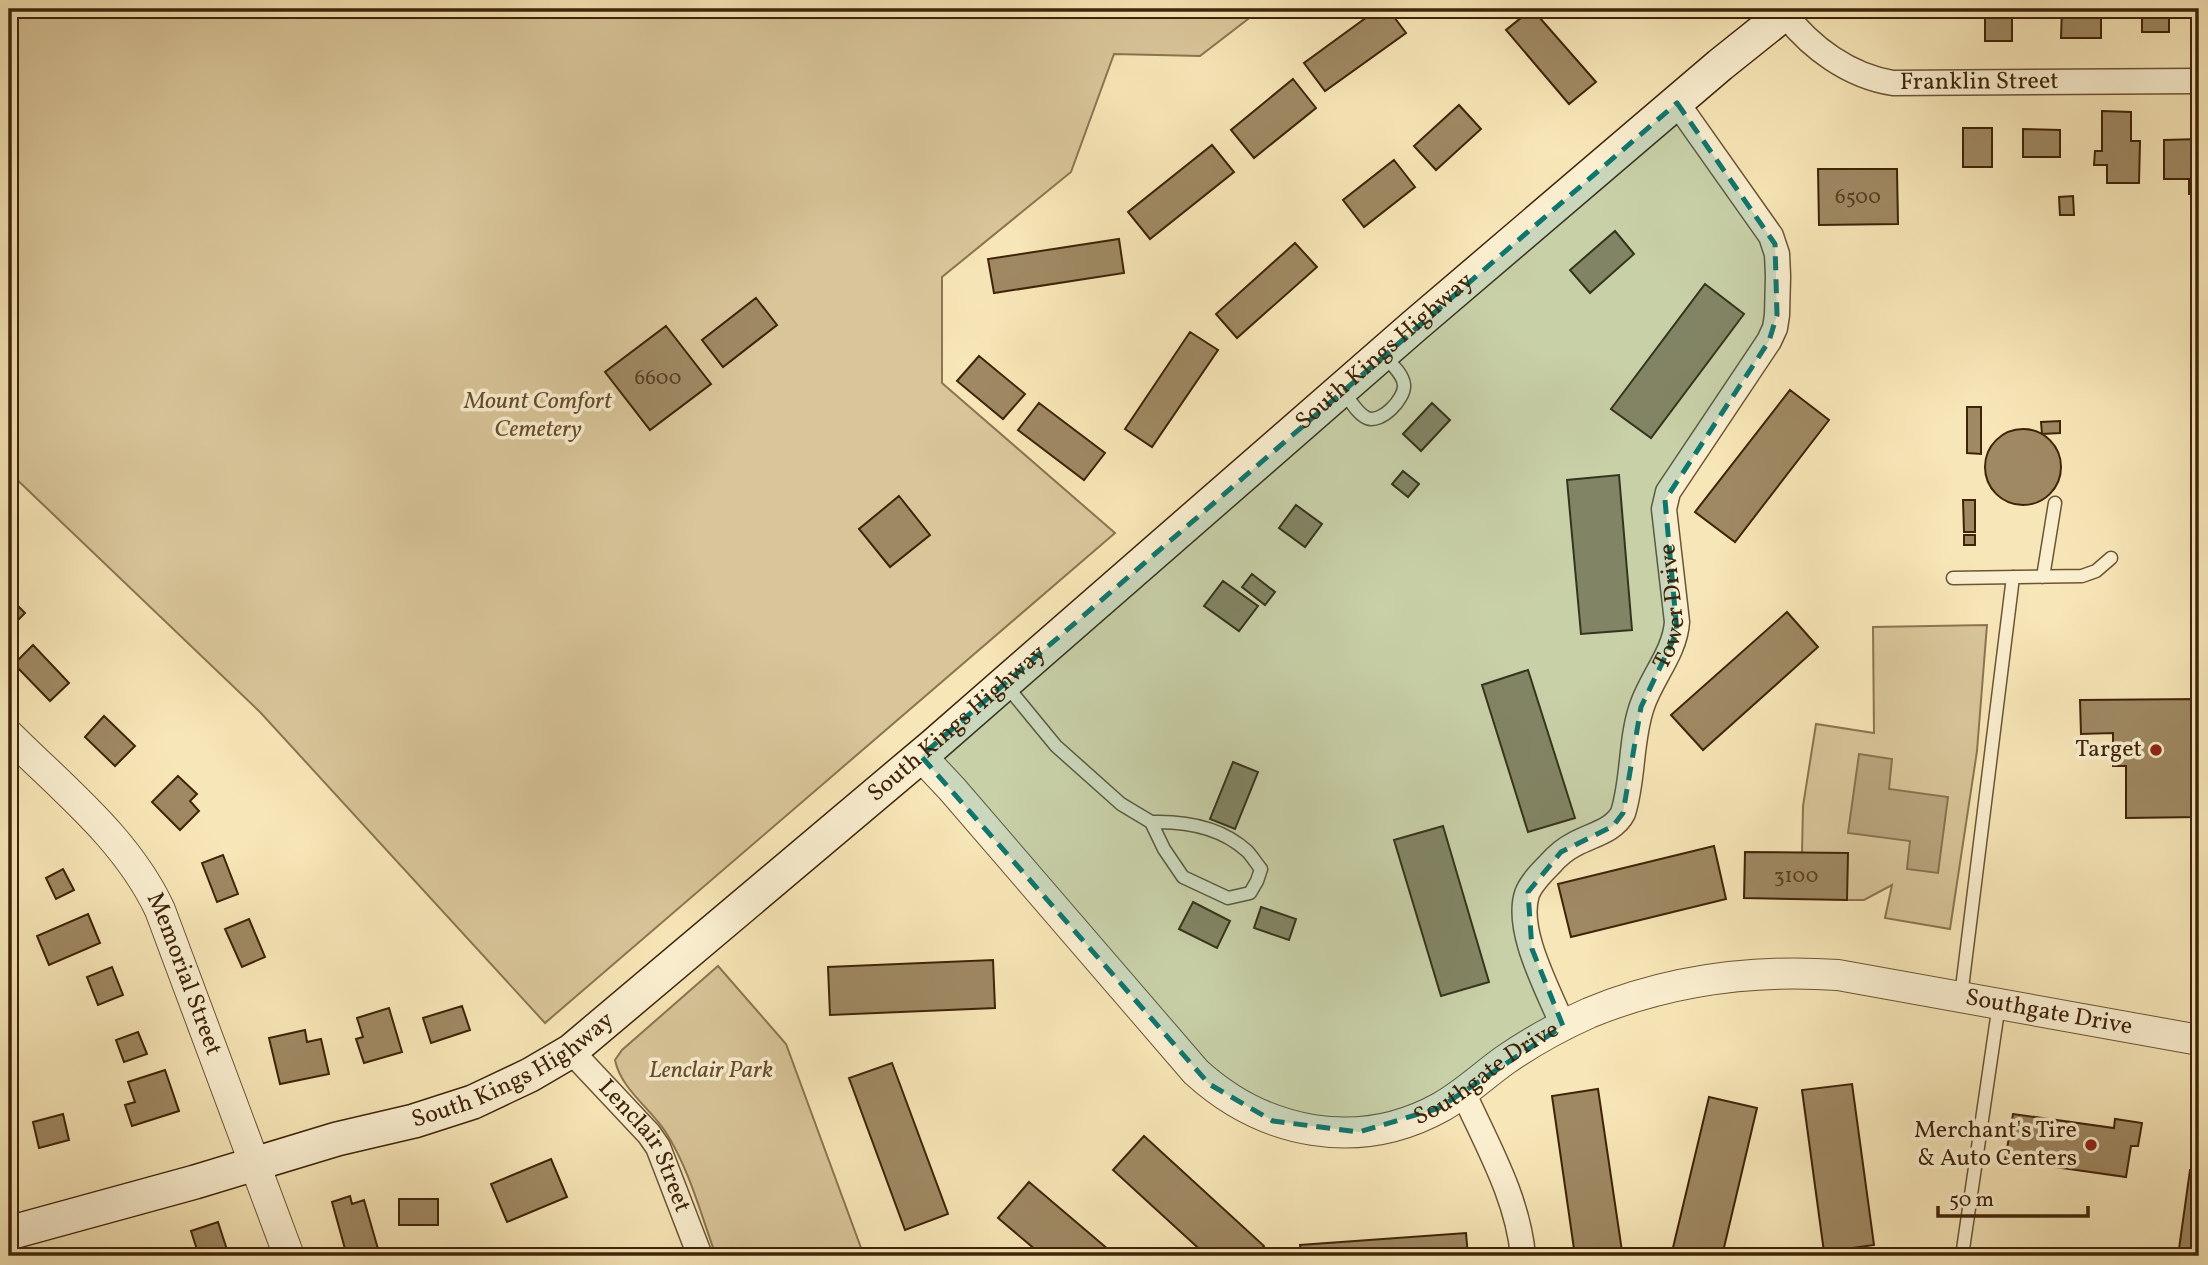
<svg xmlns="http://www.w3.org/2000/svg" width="2208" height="1265" viewBox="0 0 2208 1265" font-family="Vollkorn,serif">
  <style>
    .green { fill: #d8c599; stroke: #8c7451; stroke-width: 2 }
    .water { fill: #b8a47c; stroke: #88714e; stroke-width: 2 }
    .building { fill: #9f8963; stroke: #3f2409; stroke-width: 2 }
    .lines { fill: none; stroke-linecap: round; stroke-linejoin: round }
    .service-casing { stroke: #6d5434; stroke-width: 15 }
    .minor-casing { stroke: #6d5434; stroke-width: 27 }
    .tertiary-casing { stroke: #6d5434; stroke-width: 32 }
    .secondary-casing { stroke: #3f2409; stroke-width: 36 }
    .service { stroke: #faefd0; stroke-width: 12 }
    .minor { stroke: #faefd0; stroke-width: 24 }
    .tertiary { stroke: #faefd0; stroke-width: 30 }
    .secondary { stroke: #faefd0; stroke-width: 33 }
    .marked { fill: #0f766e; fill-opacity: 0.2; stroke: #0f766e; stroke-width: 5; stroke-dasharray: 14 9; stroke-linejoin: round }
    .poi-dot { fill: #8f2418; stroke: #faefd0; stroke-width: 2.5 }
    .labels { text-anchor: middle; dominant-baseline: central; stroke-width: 7; stroke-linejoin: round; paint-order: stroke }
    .number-label { font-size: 21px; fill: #573d20 }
    .street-label { font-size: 24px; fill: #3f2409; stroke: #faefd0 }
    .park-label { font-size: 24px; font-style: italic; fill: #654c2d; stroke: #faefd0 }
    .poi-label { font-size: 24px; fill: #3f2409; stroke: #faefd0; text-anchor: end }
  </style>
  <rect width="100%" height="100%" fill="#f7e6b7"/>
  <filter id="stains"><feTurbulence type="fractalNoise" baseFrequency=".00286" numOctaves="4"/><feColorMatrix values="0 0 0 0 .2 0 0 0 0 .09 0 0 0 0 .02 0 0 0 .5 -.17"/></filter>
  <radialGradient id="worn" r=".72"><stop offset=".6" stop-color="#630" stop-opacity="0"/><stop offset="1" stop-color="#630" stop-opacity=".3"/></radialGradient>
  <path class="green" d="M9 9H1261L1200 56 1114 54 1071 172 942 277V383L1115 533 545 1023 260 712 9 472V210L13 206 9 203Z
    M1987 625 1977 751 1950 929 1885 918 1892 885 1864 900H1847V854L1802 853 1803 806 1816 724 1874 733 1873 627Z
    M718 966 786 1044 864 1256H716C701 1215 689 1168 665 1131 649 1107 621 1089 615 1060L622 1050Z"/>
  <path class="water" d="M1859 754 1892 759 1889 789 1948 797 1938 873 1907 869 1910 841 1848 833Z"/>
  <path class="building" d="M1378 9H1388L1406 33 1325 91 1304 63Z
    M1532 9 1596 82 1569 104 1506 30Z
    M1985 9H2012V41H1985Z
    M2062 9H2101V38H2061Z
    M2142 9H2169V32H2142Z
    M1293 79 1316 108 1254 158 1231 130Z
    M1459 105 1481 129 1436 170 1414 146Z
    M2102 111 2131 112V141H2140L2139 183H2107V165H2094L2095 151H2102Z
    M1963 128H1992V167H1963Z
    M2023 129 2060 130V157H2023Z
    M2199 139V194H2189V179H2164V140Z
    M1212 145 1234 172 1150 239 1128 212Z
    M1394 160 1415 187 1364 227 1343 200Z
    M1818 169H1897L1898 224 1819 225Z
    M2073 196 2074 215H2060L2059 197Z
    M1615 231 1634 254 1590 293 1570 270Z
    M1119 239 1124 273 994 293 988 259Z
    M1295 243 1317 267 1237 338 1216 314Z
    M1705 284 1744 314 1651 438 1611 409Z
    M756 298 777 325 723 367 702 340Z
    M666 326 711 384 650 430 605 372Z
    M1190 332 1218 350 1152 447 1125 429Z
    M979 356 1025 394 1003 419 957 381Z
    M1790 390 1829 420 1735 542 1695 512Z
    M1039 403 1105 453 1084 480 1018 430Z
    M1432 403 1450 420 1421 451 1403 434Z
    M1967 407H1981V454L1967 453Z
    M2060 421V433L2042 434 2041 422Z
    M1985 467a38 38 0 1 1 76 0a38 38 0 1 1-76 0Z
    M1403 471 1419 484 1408 497 1392 484Z
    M1619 475 1632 630 1581 634 1567 480Z
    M899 496 930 535 890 567 859 529Z
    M1963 500H1975V532H1964Z
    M1296 505 1322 524 1305 547 1279 528Z
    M1964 535H1975V545H1964Z
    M1252 574 1275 592 1265 605 1242 587Z
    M1223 581 1258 606 1239 631 1204 606Z
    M9 597 25 613 9 629Z
    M1787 612 1818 647 1703 750 1671 715Z
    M33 645 69 683 50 701 14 664Z
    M1528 670 1575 818 1528 832 1482 685Z
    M2199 699V817L2126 818V766H2113V733L2081 734 2080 700Z
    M104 716 135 746 115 766 85 737Z
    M1233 762 1258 772 1235 829 1210 819Z
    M178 776 197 794 190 801 199 811 180 830 152 802Z
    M1443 826 1489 982 1441 996 1394 840Z
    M1714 846 1726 899 1571 937 1558 884Z
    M1745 852 1848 853 1847 900 1744 898Z
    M223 855 238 894 217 902 202 863Z
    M63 869 74 890 56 899 46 878Z
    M1193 902 1230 921 1217 948 1179 929Z
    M1261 907 1296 919 1289 940 1254 928Z
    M88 914 100 943 49 965 37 936Z
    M249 919 265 957 242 967 225 929Z
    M993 960 995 1008 830 1015 828 967Z
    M112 967 123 995 98 1005 87 977Z
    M462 1006 470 1030 431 1043 423 1018Z
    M389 1008 402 1052 364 1063 356 1039 363 1037 357 1018Z
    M305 1030 307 1042 321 1039 329 1074 280 1084 269 1038Z
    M138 1032 147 1054 124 1062 116 1040Z
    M892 1063 948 1214 905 1230 849 1078Z
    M165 1070 179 1111 132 1126 125 1105 135 1102 128 1082Z
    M1852 1084 1874 1245 1824 1252 1802 1090Z
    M1598 1089 1622 1251 1575 1256 1552 1096Z
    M1709 1097 1757 1108 1722 1256H1671Z
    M63 1114 69 1140 39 1148 33 1122Z
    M2013 1114 2114 1128 2115 1119 2142 1123 2138 1146H2131L2126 1177 2005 1160Z
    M1144 1136 1264 1246 1255 1256H1207L1113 1170Z
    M551 1159 567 1197 507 1222 491 1184Z
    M2190 1170 2199 1171V1256H2178Z
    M1029 1182 1116 1256H1043L998 1218Z
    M350 1196 352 1204 364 1200 380 1256H347L332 1202Z
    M399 1199H438V1225H399Z
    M218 1222 229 1256H199L191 1231Z
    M1466 1233 1468 1256H1301L1300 1245Z"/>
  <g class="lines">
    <g class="service-casing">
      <path id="service" d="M1342 390C1349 398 1357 414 1367 418 1381 424 1405 399 1404 385 1403 373 1390 363 1382 354
        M2043 577 2055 503
        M1953 578 2082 576 2096 571 2111 558
        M1005 684 1056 746 1121 804 1151 822 1164 849 1183 877 1228 898 1250 893 1257 881 1261 869C1256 863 1252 856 1247 851 1221 827 1184 821 1151 822
        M1961 996 2013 577
        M1962 1256 1999 1004"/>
    </g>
    <g class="minor-casing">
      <g id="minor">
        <path id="s1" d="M1784 13C1811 48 1849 76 1893 83L2199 81"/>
        <path id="s2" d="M1563 1026C1549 991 1515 931 1527 894 1531 883 1542 872 1550 864 1557 856 1565 849 1575 844 1591 835 1614 831 1623 813 1634 778 1630 741 1642 706 1652 677 1675 652 1677 622L1664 509 1668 492 1769 341 1775 328 1777 315 1778 276 1777 254 1771 236 1677 103"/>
        <path id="s3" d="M571 1051 649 1134 658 1147 700 1256"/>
        <path d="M1463 1092C1487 1145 1518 1198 1523 1256"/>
      </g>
    </g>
    <g class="tertiary-casing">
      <g id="tertiary">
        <path id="s4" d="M9 735C63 789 127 839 160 910L289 1256"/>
        <path id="s5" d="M921 756 952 789 1196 1072C1264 1134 1358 1153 1441 1107 1464 1094 1484 1075 1505 1060 1531 1042 1560 1026 1589 1013 1669 980 1752 969 1838 975L2199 1040"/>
      </g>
    </g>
    <g class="secondary-casing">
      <g id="secondary">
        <path id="s6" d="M9 1233 195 1182 337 1139 414 1121 473 1102 530 1075 571 1051 934 745 1413 327 1720 65 1790 9"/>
      </g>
    </g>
    <use href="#service" class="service"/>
    <use href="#minor" class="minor"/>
    <use href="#tertiary" class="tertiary"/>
    <use href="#secondary" class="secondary"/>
  </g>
  <path class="marked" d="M1677 103 1775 244 1777 315 1769 341 1665 500 1677 632 1641 707 1623 813 1613 826 1561 852 1528 892 1532 949 1563 1026 1439 1108 1359 1132 1273 1121 1209 1084 921 756Z"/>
  <g class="poi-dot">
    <circle cx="2156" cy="750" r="7"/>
    <circle cx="2091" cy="1145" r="7"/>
  </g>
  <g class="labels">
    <g class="number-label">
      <text x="1858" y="197">6500</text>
      <text x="658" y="378">6600</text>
      <text x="1796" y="876">3100</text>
    </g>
    <g class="street-label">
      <text stroke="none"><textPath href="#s1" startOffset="219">Franklin Street</textPath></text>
      <text stroke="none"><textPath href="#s6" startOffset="1666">South Kings Highway</textPath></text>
      <text stroke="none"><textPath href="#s2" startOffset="483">Tower Drive</textPath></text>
      <text stroke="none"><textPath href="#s6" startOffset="1099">South Kings Highway</textPath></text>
      <text stroke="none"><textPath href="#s4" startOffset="301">Memorial Street</textPath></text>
      <text stroke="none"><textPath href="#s5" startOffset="1328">Southgate Drive</textPath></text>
      <text stroke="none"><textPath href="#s6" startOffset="532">South Kings Highway</textPath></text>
      <text stroke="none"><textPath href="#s5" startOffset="740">Southgate Drive</textPath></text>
      <text stroke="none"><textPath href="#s3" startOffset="122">Lenclair Street</textPath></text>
    </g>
    <g class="park-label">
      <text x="538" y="402">Mount Comfort<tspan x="538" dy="28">Cemetery</tspan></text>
      <text x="711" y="1071">Lenclair Park</text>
    </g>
    <g class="poi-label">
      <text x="2142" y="750">Target</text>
      <text x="2077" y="1131">Merchant's Tire<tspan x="2077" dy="28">&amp; Auto Centers</tspan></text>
    </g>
  </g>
  <rect width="2208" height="1265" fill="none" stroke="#f7e6b7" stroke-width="35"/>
  <rect x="10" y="10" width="2187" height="1244" fill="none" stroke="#3f2409" stroke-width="3.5"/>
  <rect x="18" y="18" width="2173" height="1230" fill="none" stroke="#3f2409" stroke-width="2"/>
  <path d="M1938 1206v10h150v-10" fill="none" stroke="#3f2409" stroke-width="3.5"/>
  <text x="1949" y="1206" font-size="21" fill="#3f2409" stroke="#faefd0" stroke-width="5" paint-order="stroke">50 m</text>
  <rect width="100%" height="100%" filter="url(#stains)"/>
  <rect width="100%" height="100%" fill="url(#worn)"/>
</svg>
